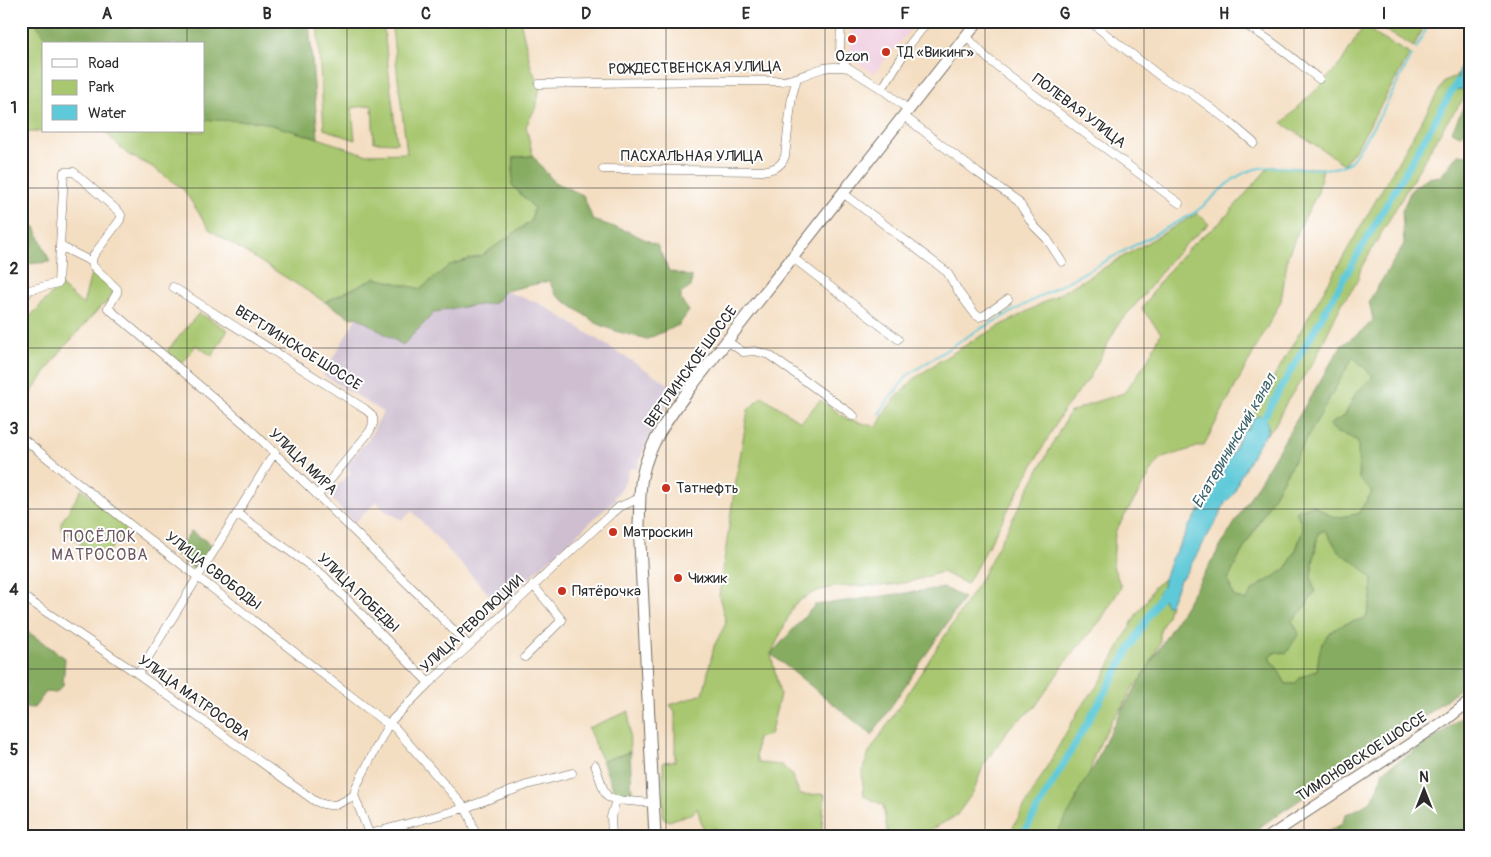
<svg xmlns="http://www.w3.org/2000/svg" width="1491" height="857" viewBox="0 0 1491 857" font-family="Pangolin,sans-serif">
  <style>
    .built { fill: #f1d0e2 }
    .industrial { fill: #cebed0 }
    .green { fill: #a8c76f; stroke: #6a794d }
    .forest { fill: #86ac62; stroke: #586c46; fill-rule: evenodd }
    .water { fill: #5ec9d8; stroke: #447a82 }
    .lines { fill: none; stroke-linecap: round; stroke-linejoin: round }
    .stream { stroke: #5ec9d8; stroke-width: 2 }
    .canal { stroke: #5ec9d8; stroke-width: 7 }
    .minor-casing { stroke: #716a60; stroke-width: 9 }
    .tertiary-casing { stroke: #716a60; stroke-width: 12 }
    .secondary-casing { stroke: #716a60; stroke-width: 13 }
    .minor { stroke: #fff; stroke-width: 8 }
    .tertiary { stroke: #fff; stroke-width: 10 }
    .secondary { stroke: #fff; stroke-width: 11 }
    .grid { fill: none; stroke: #2b2b2b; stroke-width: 1; stroke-opacity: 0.55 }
    .poi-dot { fill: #c8321e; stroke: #fff; stroke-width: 2 }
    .labels { text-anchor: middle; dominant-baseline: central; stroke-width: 4; stroke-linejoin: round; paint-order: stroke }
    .poi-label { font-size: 15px; fill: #2b2b2b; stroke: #fff; text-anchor: start }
    .street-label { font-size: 15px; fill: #2b2b2b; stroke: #fff }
    .water-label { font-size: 16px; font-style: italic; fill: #3d6268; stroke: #fff }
    .neighbourhood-label { font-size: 16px; letter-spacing: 1px; fill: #6d5761; stroke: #fff }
    .neatline { fill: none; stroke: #2b2b2b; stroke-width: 2 }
    .grid-label { font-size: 16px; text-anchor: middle; font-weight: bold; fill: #2b2b2b }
  </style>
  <rect width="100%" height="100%" fill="#fff"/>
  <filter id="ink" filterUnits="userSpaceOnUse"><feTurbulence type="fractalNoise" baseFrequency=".02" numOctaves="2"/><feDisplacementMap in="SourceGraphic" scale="10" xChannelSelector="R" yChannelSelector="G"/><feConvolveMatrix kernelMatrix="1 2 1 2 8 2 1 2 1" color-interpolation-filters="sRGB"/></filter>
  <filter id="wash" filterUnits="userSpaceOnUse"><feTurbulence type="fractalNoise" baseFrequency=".0096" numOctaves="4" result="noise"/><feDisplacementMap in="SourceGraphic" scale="20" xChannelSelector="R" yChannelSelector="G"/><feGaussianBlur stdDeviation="1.12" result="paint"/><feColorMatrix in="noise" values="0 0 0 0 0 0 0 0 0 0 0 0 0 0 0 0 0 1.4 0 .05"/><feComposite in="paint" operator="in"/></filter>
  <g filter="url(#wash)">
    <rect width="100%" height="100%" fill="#f4dec2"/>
    <path class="built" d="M851 21H889L903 24 912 27 874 74 850 57Z"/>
    <path class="industrial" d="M505 291 541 304 675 388 643 450 637 469 630 468 622 488 614 497 616 499 499 605 412 511 402 520 384 510 377 501 354 523 330 497 334 488 351 473 345 466 368 440 383 412 323 375 357 317 403 345 434 313Z"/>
    <path class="green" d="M21 21H34L51 44H44V131L23 133 21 130Z
      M317 21H383L397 143 374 142 372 105 352 108 355 140 324 129Z
      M391 21H522L521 24 531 67 540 87 536 107 526 126 533 156 514 157 512 185 534 208 531 221 483 255 450 265 421 289 375 278 325 302 210 230 183 189 151 166 127 154 104 131H204V120L257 121 318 138 364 154 407 153Z
      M1369 21H1425L1414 47Z
      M1364 25 1379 37 1410 54 1357 147 1344 164 1282 123 1320 86 1341 63Z
      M1458 75 1457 81 1453 86 1469 92 1444 126 1361 268 1358 279 1352 290 1343 301 1314 361 1286 403 1275 425 1265 436 1269 427 1252 423 1249 428 1243 431 1444 82Z
      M1269 167 1323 168 1318 192 1299 229 1288 255 1281 301 1204 445 1159 459 1115 532 1113 566 1121 587 1101 620 1069 657 1035 707 1010 727 983 766 974 791 956 816 919 836H888L883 805 864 796 862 772 869 753 977 586 1069 413 1095 402 1124 393 1146 363 1161 333 1142 309 1158 284 1177 261 1195 242 1221 222Z
      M1198 213 1209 224 1188 242 1168 263 1143 296 1119 323 1088 380 1063 411 967 584 942 572C928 576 913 582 898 584 859 590 828 577 794 605L771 654 780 695 770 735 757 738 756 757 759 763 782 765 791 774 800 795 825 794 821 836H717L715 828 704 832 697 808 693 813 669 821 663 818V762L675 761V711L670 705 703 694 714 646 726 623 719 596 733 498 748 410 762 396 801 422 820 400 847 419 877 427 888 407 897 397 914 379 941 360 976 339 1059 294Z
      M92 270 114 291 107 303 101 306 60 352 21 407V326L60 285 83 305Z
      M199 313 228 330 212 356 196 345 182 364 167 351Z
      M1353 357 1374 376 1356 393 1337 433 1346 435 1358 441 1359 479 1372 492 1358 514 1334 518 1313 505 1303 529 1296 550 1286 569 1254 589 1246 601 1233 596 1228 580 1239 557Z
      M82 489 128 526 104 558 101 559 61 529V523Z
      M1325 530 1339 552 1356 563 1372 578 1371 600 1366 618 1345 624 1320 651 1317 670 1301 677 1295 684H1286L1277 668 1269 658 1276 652 1292 621 1305 607 1314 592 1311 576 1318 533Z
      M1164 579 1163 587 1158 592 1167 605 1170 604 1167 616 1160 630V642L1144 677 1133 687 1122 708 1112 720 1095 753 1089 777 1074 807 1055 836H1008L1079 710 1103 678 1136 615 1147 600 1154 587Z
      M629 711 630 752 602 761 588 728Z"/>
    <path class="forest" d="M34 21H309L318 138 257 121 204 120V44H51Z
      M1470 93V129L1460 135 1452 131Z
      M1458 154 1470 155V680L1428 714 1246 836H1055L1074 804 1079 790 1094 767 1106 739 1118 717 1341 346 1363 330 1373 320 1369 301 1404 244 1402 211 1411 190 1427 178 1441 176ZM1353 357 1373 376 1356 393 1345 415 1329 425 1337 433 1346 435 1358 441 1359 479 1372 492 1358 514 1334 518 1313 505 1296 511 1303 529 1296 550 1286 569 1254 589 1246 601 1233 596 1228 580 1239 557ZM1325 530 1339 552 1356 563 1372 578 1371 600 1366 618C1345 624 1327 627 1320 650 1318 657 1318 664 1317 670L1301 677 1295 684H1286L1277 668 1269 658 1276 652 1286 654 1299 633 1292 621 1305 607 1315 592 1311 576 1318 533Z
      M533 156 554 182 583 195 593 220 627 231 657 245 669 271 692 277 691 287 681 293V300L689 311 679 325 647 339 615 331 596 323 556 295 549 281 505 291 495 303 447 309 434 313 403 345 357 317 351 318 325 302 375 278 421 289 450 265 483 255 531 221 534 208 512 185 514 157Z
      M21 224 35 227 50 262 26 264 21 266Z
      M191 531 212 545 197 569H194L175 555Z
      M944 588 964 598 872 735 771 654 815 605Z
      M21 627 65 658 63 686 56 693 46 692 34 708 21 707Z
      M1470 710V836H1320L1342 824 1346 814C1373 803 1376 799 1383 771L1442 733Z
      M630 752 632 793H615L602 761Z"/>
    <path class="water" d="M1470 49V89L1469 92 1461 89 1455 90 1453 89V86L1457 81 1459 70Z
      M1259 416 1267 421C1269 429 1267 435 1261 440L1239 479 1234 494 1225 503 1218 518 1186 573 1180 580 1170 604 1167 605 1165 604 1164 600 1157 598 1158 592 1163 587 1164 579 1171 559 1182 541 1189 526 1207 500 1208 494 1219 479 1243 431 1249 428 1253 418Z"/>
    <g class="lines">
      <path class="stream" d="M1416 49 1430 21
        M879 414 889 399 908 375 971 334 1194 213C1213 200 1227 179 1249 171 1278 160 1332 179 1352 160L1381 114 1412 55"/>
      <path class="canal" d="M1259 426 1457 82
        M1022 836 1163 591"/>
    </g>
  </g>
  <g filter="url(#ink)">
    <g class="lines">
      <g class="minor-casing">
        <path id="minor" d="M841 21 840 52 842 59 847 67 882 89 909 110
          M1089 21 1165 80 1187 90 1227 120 1254 143
          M1237 21C1267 35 1293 59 1319 79
          M966 36 988 59 1083 132 1179 203
          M539 84 707 81H781C798 80 808 72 824 68 833 66 841 67 849 68
          M882 89 910 44 925 25 920 21
          M904 116 978 173 1018 201 1034 226 1047 239 1062 262
          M603 169 762 171C773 169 781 168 785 156L792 96 797 78
          M843 193 947 272 960 294 975 314 979 317 985 315 1008 299
          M792 257 898 339
          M92 262 60 246 64 172H74L119 212 121 215 120 220 93 256 92 262 93 266 117 289V293L108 308 247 426 420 596 469 646
          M173 287 365 409 372 415 373 418V424L370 431 318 495
          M21 304 29 290 58 283 60 246
          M727 341 743 352 755 351 769 355 776 360 854 416
          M21 437 132 526 382 720 395 728 465 808 470 817 476 836
          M238 514 323 575 429 683
          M21 595 138 674 315 801C332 809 339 805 354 795
          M525 657 562 620 533 585
          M138 674 275 452
          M595 765 604 791 608 797 616 800 611 817 612 836
          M354 795 356 787 389 723 429 683 612 513 619 507 640 498
          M354 795 370 836
          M616 800 653 803
          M369 834 465 808 527 785 572 773"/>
      </g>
      <g class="tertiary-casing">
        <path id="tertiary" d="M1270 836 1446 720 1470 701"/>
      </g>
      <g class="secondary-casing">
        <path id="secondary" d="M655 836 639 524C640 508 639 492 642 477 649 440 675 409 697 379L978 21"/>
      </g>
      <use href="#minor" class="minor"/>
      <use href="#tertiary" class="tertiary"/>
      <use href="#secondary" class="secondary"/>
    </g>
  </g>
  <path class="grid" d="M187 21V44M347 21V836M506 21V836M666 21V836M825 21V836M985 21V836M1144 21V836M1304 21V836M187 131V836M21 188H1470M21 348H1470M21 509H1470M21 669H1470"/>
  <g class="poi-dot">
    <circle cx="852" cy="39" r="5"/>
    <circle cx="886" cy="52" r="5"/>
    <circle cx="666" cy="488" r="5"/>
    <circle cx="613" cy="532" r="5"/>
    <circle cx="678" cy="578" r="5"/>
    <circle cx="562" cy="591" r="5"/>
  </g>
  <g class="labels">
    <g class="poi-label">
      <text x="896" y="52">ТД «Викинг»</text>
      <text x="852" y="56" text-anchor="middle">Ozon</text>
      <text x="676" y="488">Татнефть</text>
      <text x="623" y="532">Матроскин</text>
      <text x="688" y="578">Чижик</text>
      <text x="572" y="591">Пятёрочка</text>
    </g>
    <g class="street-label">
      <text transform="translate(695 68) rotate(-1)">РОЖДЕСТВЕНСКАЯ УЛИЦА</text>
      <text transform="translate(1079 111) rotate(37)">ПОЛЕВАЯ УЛИЦА</text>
      <text x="692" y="156">ПАСХАЛЬНАЯ УЛИЦА</text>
      <text transform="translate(298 348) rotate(32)">ВЕРТЛИНСКОЕ ШОССЕ</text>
      <text transform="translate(691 367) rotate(-54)">ВЕРТЛИНСКОЕ ШОССЕ</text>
      <text transform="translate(303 462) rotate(44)">УЛИЦА МИРА</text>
      <text transform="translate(213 571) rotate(38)">УЛИЦА СВОБОДЫ</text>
      <text transform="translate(358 593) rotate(44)">УЛИЦА ПОБЕДЫ</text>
      <text transform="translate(472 624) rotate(-43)">УЛИЦА РЕВОЛЮЦИИ</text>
      <text transform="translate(194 698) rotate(36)">УЛИЦА МАТРОСОВА</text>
      <text transform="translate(1362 757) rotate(-33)">ТИМОНОВСКОЕ ШОССЕ</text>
    </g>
    <g class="water-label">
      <text transform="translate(1234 441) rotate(-60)">Екатерининский канал</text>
    </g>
    <g class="neighbourhood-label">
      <text x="100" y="537">ПОСЁЛОК<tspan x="100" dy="18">МАТРОСОВА</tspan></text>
    </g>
  </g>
  <rect width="1491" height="857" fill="none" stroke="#fff" stroke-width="55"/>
  <rect x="42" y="42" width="162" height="90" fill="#ffffff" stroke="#aaaaaa"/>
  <rect x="52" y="59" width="25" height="8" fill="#ffffff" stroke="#aaaaaa"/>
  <text x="88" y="68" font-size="15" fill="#2b2b2b">Road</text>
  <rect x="52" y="80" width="25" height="15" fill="#a8c76f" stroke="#aaaaaa"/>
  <text x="88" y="92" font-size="15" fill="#2b2b2b">Park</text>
  <rect x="52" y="105" width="25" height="15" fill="#5ec9d8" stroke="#aaaaaa"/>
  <text x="88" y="118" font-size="15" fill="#2b2b2b">Water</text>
  <g transform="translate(1424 790)" stroke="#ffffff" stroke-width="4" paint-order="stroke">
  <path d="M0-4L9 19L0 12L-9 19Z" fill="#2b2b2b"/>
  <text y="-8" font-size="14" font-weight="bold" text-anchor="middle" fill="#2b2b2b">N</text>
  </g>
  <rect x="28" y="28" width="1436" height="802" class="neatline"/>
  <g class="grid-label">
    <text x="107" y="19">A</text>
    <text x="267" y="19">B</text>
    <text x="426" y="19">C</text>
    <text x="586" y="19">D</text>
    <text x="746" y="19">E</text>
    <text x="905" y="19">F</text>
    <text x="1065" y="19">G</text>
    <text x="1224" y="19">H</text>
    <text x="1384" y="19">I</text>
    <text x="14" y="113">1</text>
    <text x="14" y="274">2</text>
    <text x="14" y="434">3</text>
    <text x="14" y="595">4</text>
    <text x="14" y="755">5</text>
  </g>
</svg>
